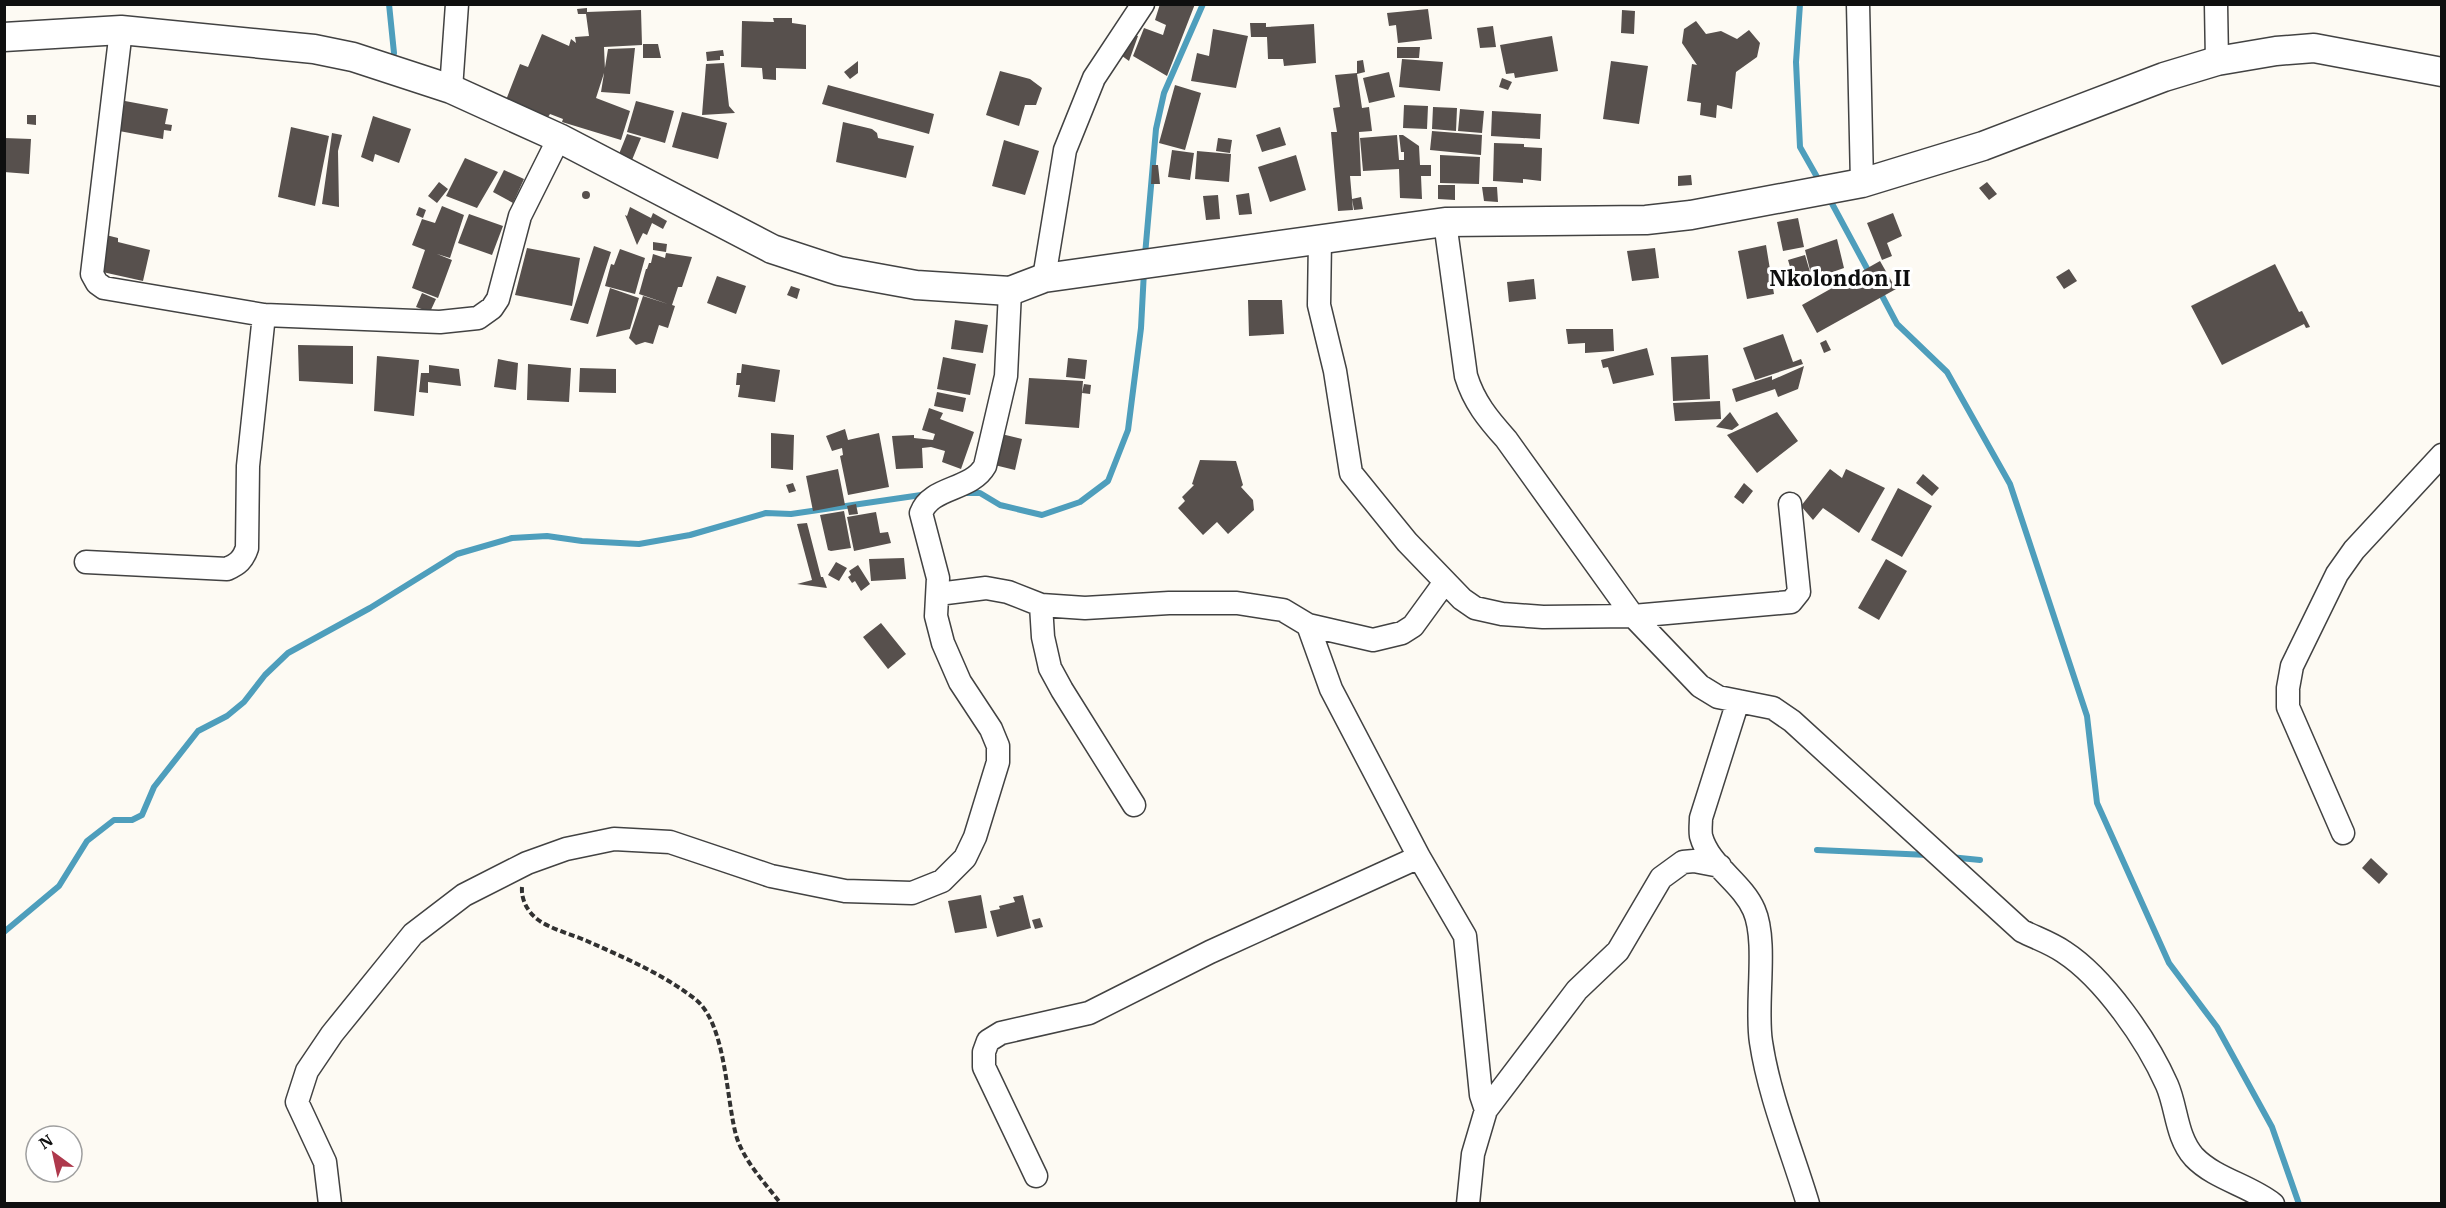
<svg xmlns="http://www.w3.org/2000/svg" width="2446" height="1208" viewBox="0 0 2446 1208" font-family="'IBM Plex Serif',serif">
  <style>
    .lines { fill: none; stroke-linecap: round; stroke-linejoin: round }
    .stream { stroke: #4e9ebc; stroke-width: 6 }
    .building { fill: #57504d }
    .minor-casing { stroke: #424242; stroke-width: 25 }
    .tertiary-casing { stroke: #424242; stroke-width: 31 }
    .path { stroke: #313131; stroke-width: 4; stroke-dasharray: 6 3; stroke-linecap: butt }
    .minor { stroke: #fff; stroke-width: 22 }
    .tertiary { stroke: #fff; stroke-width: 28 }
    .labels { text-anchor: middle; dominant-baseline: central; stroke-width: 6; stroke-linejoin: round; paint-order: stroke }
    .quarter-label { font-size: 22px; font-weight: bold; fill: #0f0f0f; stroke: #fff }
  </style>
  <rect width="100%" height="100%" fill="#fdfaf3"/>
  <g class="lines">
    <path class="stream" d="M389 4 394 53
      M1800 4 1796 62 1800 147 1821 184
      M1829 198 1870 274
      M1145 255 1156 129 1164 93 1203 4
      M1879 290 1897 324 1947 372 2010 484 2087 716 2097 803 2169 963 2217 1027 2272 1127 2299 1204
      M962 493H980L1000 505 1042 515 1080 502 1108 481 1128 430 1141 328 1144 271
      M1817 850 1928 855
      M1950 857 1980 860
      M4 932 59 886 87 841 114 820H132L142 815 154 787 198 731 227 716 244 702 265 675 288 653 370 608 457 554 512 538 547 536 582 541 639 544 690 535 766 513 791 514 928 494"/>
  </g>
  <path class="building" d="M1160 4H1195L1167 76 1133 56 1144 28 1163 35 1166 25 1155 20Z
    M587 8V12L641 10 642 45 604 47 605 70 596 98 630 111 621 140 562 122 563 119 550 114 548 117 506 100 520 64 528 67 542 34 569 46 571 39 576 43 575 37 589 36 586 14H578L577 9Z
    M1428 9 1432 39 1398 43 1396 25 1389 26 1387 13Z
    M1622 10 1635 11 1634 34 1621 33Z
    M773 18H792V23L806 25V69L776 68V80L763 79 762 68 741 67 742 21 774 22Z
    M1696 21 1706 34 1721 31 1737 39 1749 30 1760 43 1757 57 1736 72 1732 109 1717 105 1716 118 1700 115 1701 103 1687 101 1692 64 1697 65 1682 43 1684 29Z
    M1250 23H1266V27L1314 24 1316 63 1284 66 1283 59H1268L1267 37H1251Z
    M1493 26 1496 47 1480 48 1477 28Z
    M1213 29 1248 36 1236 88 1191 81 1197 53 1209 56Z
    M1130 34 1138 36 1129 61 1118 53Z
    M1552 36 1558 71 1515 78 1514 73 1506 74 1500 45Z
    M643 44H658L661 58H643Z
    M1397 47H1420L1419 58H1397Z
    M635 48 630 94 601 92 608 49Z
    M723 50 724 56H720V60L707 61 706 52Z
    M1402 59 1443 62 1440 91 1399 87Z
    M1363 60 1365 72 1357 74 1362 108 1369 107 1372 131 1359 132 1361 176H1350L1353 210 1338 211 1331 132H1337L1333 108 1340 107 1335 75 1357 73V61Z
    M858 61V73L850 79 844 72Z
    M1611 61 1648 66 1639 124 1603 119Z
    M724 63 729 106 735 113 702 115 706 64Z
    M1000 71 1030 79 1042 88 1036 105H1025L1019 126 986 115Z
    M1389 72 1395 97 1369 103 1363 78Z
    M1502 78 1512 82 1508 90 1499 87Z
    M828 85 934 114 929 134 822 104Z
    M1175 85 1201 93 1185 150 1159 143Z
    M125 101 168 109 165 124 172 125 171 131 164 130 163 139 119 131Z
    M636 101 674 111 665 143 627 132Z
    M1404 105 1428 106 1427 129 1403 128Z
    M1433 107 1457 108 1456 131 1432 129Z
    M1460 109 1484 111 1482 133 1458 131Z
    M1492 111 1541 114 1540 139 1491 136Z
    M682 112 727 123 718 159 672 147Z
    M27 115H36V125L27 124Z
    M373 116 411 129 399 163 375 154 373 162 361 157Z
    M843 122 872 129 877 133 878 138 914 146 906 178 836 162Z
    M291 127 329 136 315 206 278 197Z
    M1280 127 1286 145 1262 152 1256 135Z
    M1432 131 1482 135 1481 155 1430 150Z
    M332 133 342 135 338 151 339 207 322 204Z
    M627 134 641 138 632 160 619 154Z
    M1397 135 1399 160H1404V152H1401L1399 135H1403L1419 146 1420 165H1431V176H1421L1422 199 1400 198 1399 169 1363 171 1360 138Z
    M4 138 31 139 29 174 4 172Z
    M1218 138 1232 140 1230 153 1216 151Z
    M1004 140 1039 151 1025 195 992 186Z
    M1494 143 1524 144V147L1542 148 1541 181 1523 179V183L1493 181Z
    M1172 150 1194 153 1190 180 1168 177Z
    M1197 151 1231 154 1229 182 1195 179Z
    M1296 155 1306 190 1270 202 1258 167Z
    M1440 155 1480 157 1479 184 1440 183Z
    M465 158 498 172 477 208 446 196Z
    M1152 165H1158L1160 184H1151Z
    M504 170 524 179 513 203 493 192Z
    M1691 175 1692 185 1678 186V176Z
    M439 182 448 189 437 203 428 196Z
    M1987 182 1997 194 1989 200 1979 188Z
    M1438 185H1455V200L1438 199Z
    M1482 187H1497L1498 202 1484 201Z
    M582 195a4 4 0 1 1 8 0a4 4 0 1 1-8 0Z
    M1249 193 1252 214 1239 215 1236 195Z
    M1218 195 1220 219 1206 220 1203 196Z
    M1361 197 1363 209 1354 210 1352 199Z
    M442 206 464 215 450 258 437 254 452 260 438 298 412 288 425 250 412 245 422 219 435 223Z
    M419 207 426 210 423 218 416 215Z
    M630 207 651 218 653 213 667 221 663 229 652 223 647 235 643 233 637 245 625 215 627 216Z
    M1893 213 1902 236 1887 243 1892 256 1882 260 1867 223Z
    M469 214 503 226 492 255 458 243Z
    M1798 218 1804 247 1783 251 1777 222Z
    M106 235 118 238V242L150 250 143 281 98 271Z
    M1837 239 1844 268 1824 275 1823 271 1811 274 1805 250Z
    M653 242 667 244 666 252 653 250Z
    M1766 245 1774 294 1747 299 1738 251Z
    M594 246 611 252 588 324 570 320Z
    M527 248 580 258 572 306 515 295Z
    M1655 248 1659 278 1632 281 1627 251Z
    M620 249 645 258 635 294 605 286 611 264 614 265Z
    M666 253 692 257 682 287H678L672 305 675 306 668 328 659 325 653 344 645 342 636 345 629 338 643 296 668 304 639 294 646 269H647L649 263H651L653 254 665 258Z
    M1805 255 1813 282 1796 287 1788 260Z
    M1880 261 1896 289 1817 333 1802 305Z
    M2275 264 2299 312 2302 311 2310 327 2306 328 2304 324 2222 365 2191 306Z
    M2069 269 2077 281 2064 289 2056 277Z
    M717 276 746 286 736 314 707 303Z
    M1534 279 1536 299 1509 302 1507 282Z
    M791 286 800 289 797 299 787 295Z
    M610 288 639 298 630 329 596 337Z
    M422 293 436 299 430 312 416 307Z
    M1248 300H1282L1284 334 1249 336Z
    M955 320 988 325 983 353 951 349Z
    M1566 329H1613L1614 351 1585 353V343L1568 344Z
    M1783 334 1793 362 1801 359 1803 364 1755 380 1743 348Z
    M1826 340 1831 350 1824 353 1820 343Z
    M298 345 353 346V384L299 381Z
    M1647 348 1654 375 1613 384 1608 367 1603 368 1601 360Z
    M1708 355 1710 399 1673 401 1671 357Z
    M377 356 419 360 414 416 374 411Z
    M943 357 976 364 970 395 937 389Z
    M1068 358 1087 360 1085 379 1066 377Z
    M498 359 518 363 516 390 494 387Z
    M528 364 571 368 569 402 527 400Z
    M742 364 780 370 775 402 738 397 740 385H736L737 373H741Z
    M429 365 459 369 461 386 428 382V393L419 392 421 373H429Z
    M1804 366 1798 389 1778 397 1775 389 1736 402 1732 389 1772 376V380Z
    M580 368 616 369V393L579 392Z
    M1029 378 1083 381 1079 428 1025 424Z
    M1084 384 1091 385 1090 394 1082 393Z
    M937 392 966 398 963 412 934 406Z
    M1720 401 1721 419 1675 421 1673 403Z
    M929 408 943 413 940 419 974 432 961 469 942 462 945 451 931 447 922 448 923 468 896 469 892 436 914 435V438L933 440 935 434 922 430Z
    M1730 412 1739 425 1732 430 1716 427Z
    M1777 412 1798 441 1757 473 1727 435Z
    M845 429 848 440 879 433 889 487 848 495 840 456 843 455 842 448 832 451 826 436Z
    M985 430 1022 439 1015 470 978 461Z
    M771 433 794 435 793 470 771 468Z
    M1200 460 1236 461 1243 485 1241 487 1253 500 1254 510 1228 534 1217 522 1203 535 1178 508 1185 501 1182 497 1194 485 1192 484Z
    M838 469 845 505 813 511 806 476Z
    M1830 469 1842 478 1846 469 1885 488 1859 533 1823 508 1813 520 1801 506Z
    M1923 474 1939 488 1932 496 1916 483Z
    M793 483 796 491 789 493 786 485Z
    M1744 483 1753 491 1743 504 1734 497Z
    M1898 488 1932 506 1902 557 1871 540Z
    M856 504 858 514 849 515 847 506Z
    M844 511 851 548 831 551 828 550 820 515Z
    M876 512 880 533 888 532 891 543 854 551 847 517Z
    M807 523 821 577H823L827 588 797 584 812 580 797 524Z
    M904 558 906 579 871 581 869 559Z
    M1886 559 1907 571 1879 620 1858 608Z
    M836 562 847 568 839 581 828 575Z
    M858 565 870 584 861 591 855 581 852 583 848 577 851 575 849 571Z
    M881 623 906 654 888 669 863 637Z
    M2371 858 2388 874 2379 884 2362 868Z
    M981 895 987 928 955 933 948 901Z
    M1023 895 1031 928 997 937 990 911 1000 909 999 906 1015 902 1013 897Z
    M1040 918 1043 927 1035 929 1032 920Z"/>
  <g class="lines">
    <g class="minor-casing">
      <path id="minor" d="M1858 4 1862 183
        M2216 4 2217 61
        M121 30 92 274 97 283 104 288 264 315 440 322 478 318 492 308 498 299 520 216 559 138
        M451 89 457 4
        M1445 222 1466 376C1474 402 1488 419 1506 439L1633 616 1700 686 1718 697 1773 708 1792 721 2022 931C2036 938 2051 943 2064 952 2104 978 2147 1040 2167 1085 2177 1108 2176 1137 2194 1157 2215 1179 2249 1185 2273 1204
        M1320 239 1319 305 1335 371 1351 473 1407 542 1462 599 1475 608 1502 614 1543 617 1633 616 1791 602 1799 592 1790 504
        M1044 278 1065 150 1094 78 1143 4
        M86 562 227 569C238 564 243 560 247 548L248 466 264 315
        M938 594 986 588 1008 592 1041 605 1085 608 1169 603H1237L1283 610 1308 625 1373 640 1402 633 1413 626 1445 582
        M1041 605 1043 637 1050 668 1062 690 1134 805
        M1308 625 1331 689 1419 857 1465 936 1481 1095 1486 1110
        M1738 701 1701 818C1701 823 1700 830 1701 836 1709 866 1742 882 1754 910 1768 942 1755 1005 1761 1042 1769 1096 1792 1151 1808 1204
        M2343 833 2288 707V688L2292 666 2337 574 2354 550 2442 455
        M1036 1176 984 1067V1052L988 1041 1001 1033 1089 1013 1210 952 1419 857
        M330 1204 325 1162 297 1102 307 1071 332 1034 413 934 464 895 527 863 566 849 614 839 670 842 771 876 845 891 912 893 942 881 965 858 975 837 998 762V746L991 729 960 682 943 643 936 616 938 578 921 513C931 486 971 491 985 466L1006 376 1010 291
        M1468 1204 1473 1154 1486 1110 1577 990 1618 951 1661 878 1683 862 1694 861 1720 866"/>
    </g>
    <g class="tertiary-casing">
      <path id="tertiary" d="M4 37 121 30 314 49 353 57 451 89 559 138 772 249 839 271 916 285 1010 291 1044 278 1445 222 1646 220 1691 215 1862 183 1983 146 2164 77 2217 61 2276 51 2314 48 2442 72"/>
    </g>
    <path class="path" d="M522 887C521 899 527 911 537 919 550 929 571 934 587 941 623 957 663 974 695 999 726 1023 726 1098 736 1135 743 1160 765 1183 781 1204"/>
    <use href="#minor" class="minor"/>
    <use href="#tertiary" class="tertiary"/>
  </g>
  <g class="labels">
    <g class="quarter-label">
      <text x="1840" y="277">Nkolondon II</text>
    </g>
  </g>
  <rect width="2446" height="1208" fill="none" stroke="#0f0f0f" stroke-width="12"/>
  <g transform="translate(54 1154) rotate(327)"><circle r="28" fill="#ffffff" stroke="#9f9f9f" stroke-width="1.5"/>
  <path d="M0-4.5L10 22L0 15L-10 22Z" fill="#ae394c"/>
  <text y="-9" font-size="16" font-weight="bold" text-anchor="middle" fill="#0f0f0f">N</text>
  </g>
</svg>
